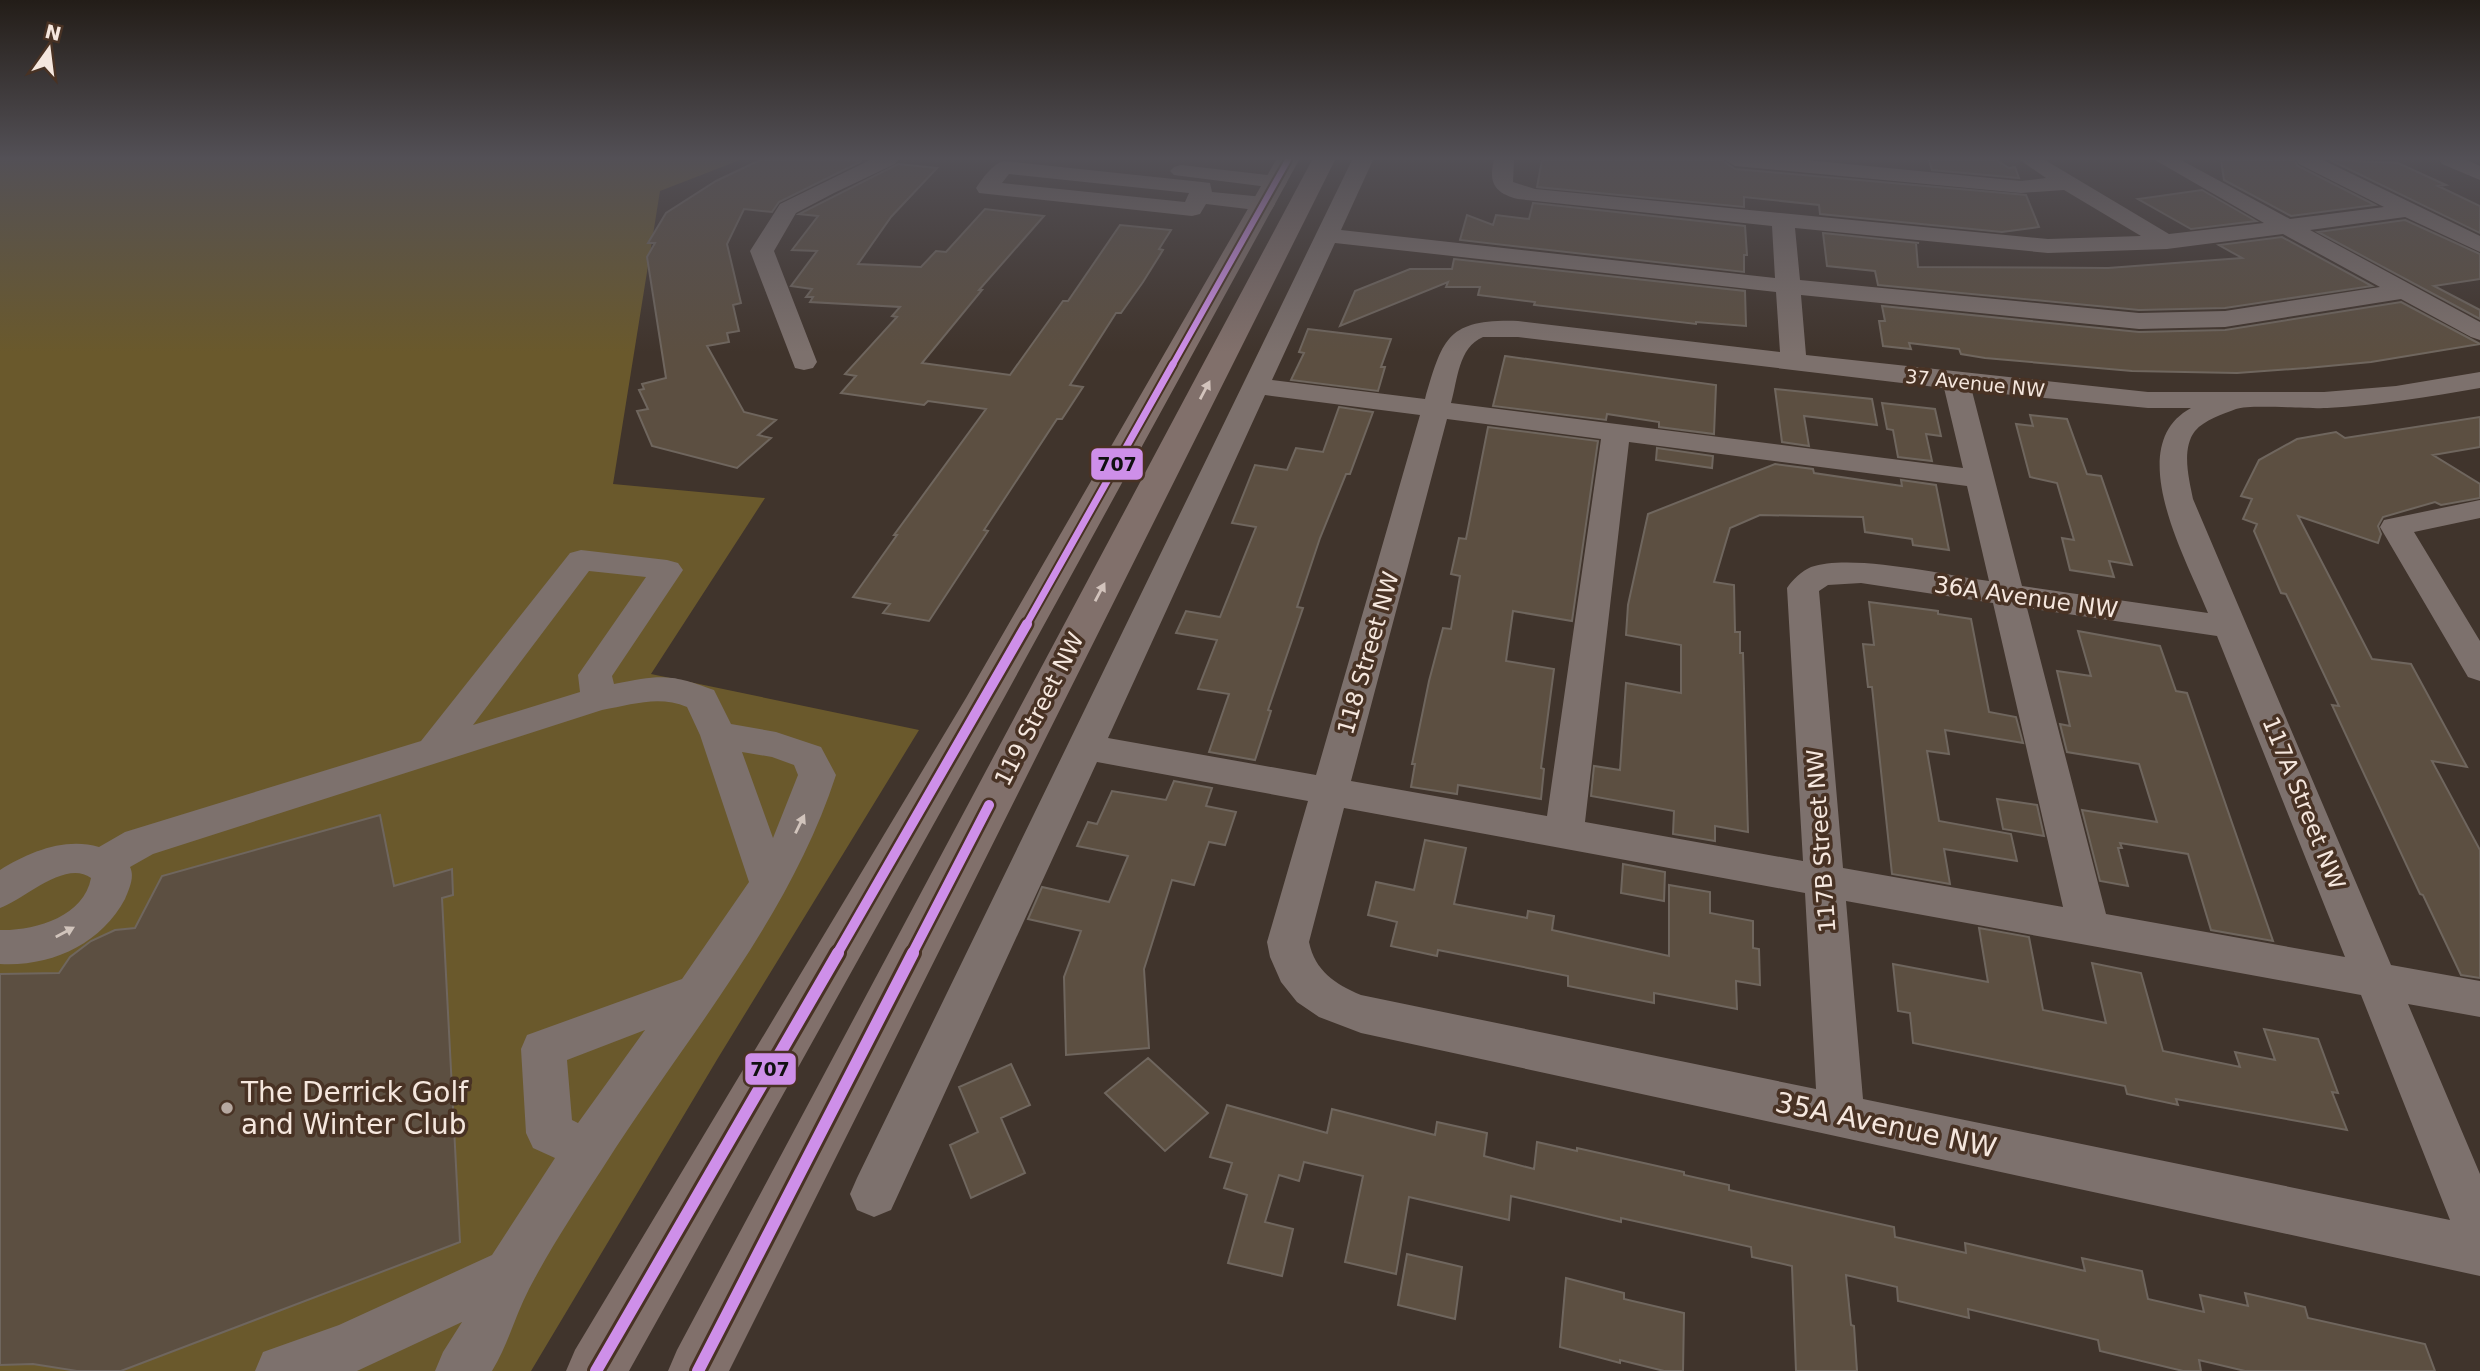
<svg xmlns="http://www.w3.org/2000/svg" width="2480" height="1371" viewBox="0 0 2480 1371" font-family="'DejaVu Sans',sans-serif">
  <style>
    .green { fill: #6a592c }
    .building { fill: #5c4f41; stroke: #6f665e; stroke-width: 2 }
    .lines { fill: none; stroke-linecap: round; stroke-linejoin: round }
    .minor { fill: #7d716d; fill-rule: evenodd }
    .major { fill: #81706b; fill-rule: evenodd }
    .bus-1-far3-casing { stroke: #483224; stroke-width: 10 }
    .bus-1-far2-casing { stroke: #483224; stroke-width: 11 }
    .bus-1-far1-casing { stroke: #483224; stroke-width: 15 }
    .bus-1-casing { stroke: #483224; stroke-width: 18 }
    .bus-1-far3 { stroke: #ce8fe9; stroke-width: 6 }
    .bus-1-far2 { stroke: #ce8fe9; stroke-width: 7 }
    .bus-1-far1 { stroke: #ce8fe9; stroke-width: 10 }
    .bus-1 { stroke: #ce8fe9; stroke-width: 12 }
    .oneway { fill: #d2c3bc }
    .oneway2 { fill: #d1c4bc }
    .poi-dot { fill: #b6a8a0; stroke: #483224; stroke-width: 2.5 }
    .labels { text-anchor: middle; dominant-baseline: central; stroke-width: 7; stroke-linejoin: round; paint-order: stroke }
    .far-street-label { font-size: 19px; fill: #f5e7de; stroke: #483224 }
    .street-label { font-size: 23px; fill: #f5e7de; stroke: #483224 }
    .near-poi-label { font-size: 28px; fill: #f5e7de; stroke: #483224; text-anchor: start }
    .near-street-label { font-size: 28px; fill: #f5e7de; stroke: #483224 }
    .line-badge { stroke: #483224; stroke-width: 2.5 }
    .pale-badge-label { font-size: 19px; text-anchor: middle; font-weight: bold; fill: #111 }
  </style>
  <rect width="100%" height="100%" fill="#40342c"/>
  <path class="green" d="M0 160H740L660 191 613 484 765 498 651 674 919 730 718 1058 531 1371H0Z"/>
  <path class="building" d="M760 160 862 161 779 202 772 212 744 209 727 244 741 303 733 305 739 331 727 333 729 342 707 346 744 412 776 420 758 435 771 438 737 468 652 446 637 411 648 409 639 390 644 389 642 384 666 378 647 257 655 243H648L666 213 716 181Z
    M1542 160H1722L1735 169 2026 195 2039 227 2002 232 1820 214 1819 205 1744 197V207L1537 187Z
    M1929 160H1996L2009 168 2015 167 2019 178 1932 170Z
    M2221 160H2294L2298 166 2375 205 2291 216 2224 180Z
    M2330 160 2398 163 2446 185 2438 186 2480 206V233Z
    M898 164 937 168 891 217 858 264 921 267 936 251 946 252 985 209 1044 216 979 290H982L922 363 1010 375 1063 301H1068L1120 225 1171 230 1159 249 1163 250 1143 282 1121 313H1116L1070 385 1083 387 1062 419H1057L984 530 988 531 929 621 883 613 890 604 853 597 897 535H894L986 409 928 401 924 405 841 393 856 376 845 374 897 317 892 316 900 307 810 302 813 297H806L812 289 791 286 817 251 792 250 818 216 799 214Z
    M2202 190 2256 221 2191 229 2138 199Z
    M1533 203 1745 226 1747 255H1744V272L1460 240 1467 215 1493 225 1496 215 1529 219Z
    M2405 220 2480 254V279L2434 286 2480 310V319L2318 232Z
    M1823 233 1919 243H1916L1918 267 2108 268 2242 258 2219 245 2282 237 2372 286 2225 308 2139 310 1878 285 1875 271 1827 266Z
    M1454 259 1745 291 1746 326 1696 322V324L1534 305 1535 302 1478 295 1480 287H1446L1448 282 1340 326 1355 291 1410 269H1452Z
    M2401 302 2480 344 2371 362 2307 368 2237 373 2132 371 1985 358 1961 354 1959 349 1909 343 1911 349 1883 346 1879 321H1885L1882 306 2139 332 2225 330Z
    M1308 329 1391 339 1381 367H1385L1378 391 1291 380 1304 353 1299 352Z
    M1505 356 1716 385 1714 434 1659 427V422L1607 414 1606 420 1493 406Z
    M1775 389 1872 399 1877 425 1804 416 1809 446 1782 442Z
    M1882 403 1935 409 1941 436 1926 434 1932 461 1898 457 1893 430 1887 429Z
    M1339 407 1373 412 1350 474H1346L1320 538 1297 607 1303 608 1268 710 1271 711 1255 760 1209 752 1229 694 1198 689 1217 640 1176 633 1186 611 1220 617 1256 527 1232 523 1255 465 1287 470 1296 448 1323 452Z
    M2030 415 2067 419 2087 474 2101 476 2132 565 2109 561 2114 577 2070 570 2062 538 2074 540 2057 483 2030 477 2016 424 2033 426Z
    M2480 417V447L2433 455 2480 484V498L2441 505 2435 502 2383 517 2378 526 2381 534 2378 543 2298 516 2372 659 2411 664 2467 767 2432 761 2480 850V978L2461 975 2423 895 2420 894 2332 705 2339 706 2286 594 2281 593 2254 531 2257 524 2243 519 2252 499 2241 496 2259 460 2297 439 2336 432 2345 438Z
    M1488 427 1598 441 1572 621 1513 611 1506 661 1554 669 1541 768 1544 769 1541 799 1458 785 1457 794 1411 787 1415 764H1412L1429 681 1443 628 1451 629 1460 576 1451 574 1459 538 1466 539Z
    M1657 448 1713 456 1712 468 1656 460Z
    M1775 464 1813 469 1814 473 1902 486 1901 480 1936 485 1949 550 1913 545 1912 539 1865 532 1863 517 1760 515 1730 528 1714 582 1734 585 1735 632H1740V653H1743L1748 832 1715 826V841L1673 834 1674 811 1591 796 1594 766 1620 770 1626 683 1681 693V645L1626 635 1628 605 1648 514Z
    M1869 602 1938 611V614L1971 619 1989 712 2016 717 2023 743 1945 730 1949 754 1927 751 1939 821 2011 834 2017 861 1944 849 1950 884 1892 874 1872 687H1868L1863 644 1874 645Z
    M2078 631 2160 646 2176 691 2187 693 2273 941 2211 930 2188 854 2120 843 2122 848H2118L2128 886 2100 881 2082 810 2157 822 2139 764 2067 752 2060 724 2070 726 2057 671 2091 676Z
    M1174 781 1212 788 1206 806 1236 812 1225 845 1209 842 1194 885 1172 880 1144 969 1149 1048 1066 1055 1064 977 1081 931 1028 919 1042 887 1109 902 1128 856 1077 846 1088 822 1097 824 1112 791 1166 800Z
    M1997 799 2037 805 2044 836 2003 829Z
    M380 815 394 886 452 869 453 895 442 898 460 1242 121 1371H77L33 1364 0 1365V974L59 973 70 957 91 941 115 930 135 928 162 876Z
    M1425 840 1466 848 1454 904 1527 918 1528 911 1554 916 1552 930 1669 956V885L1710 892V913L1753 921V948L1759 949 1760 985 1736 981 1737 1009 1654 993V1003L1568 986V976L1438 950 1437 956 1391 946 1397 922 1368 915 1376 882 1414 890Z
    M1623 864 1665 872 1664 901 1621 893Z
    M1979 928 2029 937 2043 1010 2106 1023 2092 963 2141 973 2163 1051 2240 1067 2235 1052 2275 1060 2264 1029 2318 1039 2338 1093 2332 1092 2347 1130 2176 1099 2178 1105 2127 1094 2125 1086 1913 1043 1910 1013 1898 1011 1893 964 1988 982Z
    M1148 1058 1208 1113 1165 1151 1105 1093Z
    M1011 1064 1030 1105 1001 1118 1025 1173 971 1198 950 1145 978 1132 959 1087Z
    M1227 1105 1327 1133 1332 1109 1435 1135 1437 1122 1487 1133 1484 1156 1534 1169 1537 1142 1577 1151V1148L1684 1172V1175L1729 1185V1190L1894 1227 1895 1237 1966 1253 1965 1243 2085 1271 2082 1258 2142 1271 2148 1299 2204 1312 2200 1295 2248 1306 2245 1293 2305 1307 2308 1318 2425 1344 2435 1371H2245L2199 1360 2201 1371H2183L2100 1351 2098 1340 1968 1309 1969 1318 1898 1301 1897 1287 1846 1275 1851 1325 1854 1326 1857 1371H1796L1792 1266 1752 1257 1751 1247 1621 1218V1222L1511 1196 1509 1220 1409 1197 1396 1274 1345 1262 1363 1176 1304 1162 1299 1181 1279 1175 1265 1222 1293 1229 1282 1276 1228 1263 1247 1195 1224 1188 1232 1163 1210 1157Z
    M1407 1254 1462 1267 1455 1319 1398 1305Z
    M1566 1278 1624 1293V1299L1684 1313 1683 1371H1664L1620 1360V1363L1560 1347Z"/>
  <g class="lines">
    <path class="minor" d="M870 160H898L895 164 834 193 796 213 774 251 817 362 813 368 804 370 795 368 750 251 780 204Z
      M1352 160H1373L1341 230 1775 278 1772 226 1518 199C1495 193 1488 183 1494 160H1514L1513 182 1535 189 2048 239 2141 236 2064 190 2021 193 1735 166 1725 160H1806L2021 181 2046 178 2020 160H2045L2169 234 2264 223 2155 160H2181L2290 219 2384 207 2299 164 2296 160H2323L2480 236V252L2405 217 2310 230 2480 322V340L2471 337 2401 299 2225 327 2139 329 1801 295 1806 355 2148 392H2324L2396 386 2480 372V388C2429 397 2378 405 2327 408 2307 409 2250 404 2236 409 2223 414 2204 420 2195 431 2181 449 2189 479 2193 499L2391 965 2480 981V1017L2408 1004 2480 1174V1276L1361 1033 1319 1017 1297 1002 1281 982 1270 957 1267 942 1308 801 1097 762 891 1210 874 1217 857 1210 850 1194 857 1178ZM1795 228 2048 253 2167 249 2283 234 2380 287 2225 311 2139 313 1800 280ZM1335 243 1776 292 1780 352 1518 321C1447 319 1443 338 1425 399L1272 380ZM1483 337H1518L1944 388 1963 468 1451 403C1458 379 1458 348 1483 337ZM1972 391 2148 408H2191C2121 446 2187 560 2208 613L2022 586ZM1265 395 1420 415 1316 775 1108 738ZM1447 419 1601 439 1547 816 1351 781ZM1629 442 1967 486 1989 581C1945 575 1851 553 1811 567 1802 571 1792 580 1787 588L1803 861 1585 822ZM1861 583 1993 603 2063 907 1843 868 1819 591 1828 585ZM2027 608 2217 636 2345 957 2106 914ZM1344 808 1805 893 1816 1089 1361 995C1335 984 1315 971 1309 942ZM1846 901 2361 995 2450 1220 1863 1099Z
      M2439 160H2467L2480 166V180L2442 164Z
      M1004 161 1202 182 1210 183 1212 192 1264 197 1272 199 1275 204 1272 209 1264 211 1206 204 1200 214 1192 216 979 193 976 188C983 178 992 164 1004 161ZM1009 174 1189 193 1185 202 1002 183Z
      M1181 165 1276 176 1284 177 1287 182 1284 187 1276 188 1174 175 1170 171 1174 167Z
      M2480 500V518L2414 532 2480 641V681L2468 677 2380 527 2384 520Z
      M581 550 667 560 678 563 683 570 612 676 614 684C660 675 669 673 714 690L731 724 776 732 821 747 836 775C789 920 685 1038 604 1166 578 1206 551 1247 529 1289 515 1316 508 1345 492 1371H435L443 1352 462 1322 357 1371H255L263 1352 339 1325 492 1255 555 1158 533 1148 526 1133 521 1049 527 1035 682 979 749 882 700 735 687 707C658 695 632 705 602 710L153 854 130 867C135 877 129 889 125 899 101 944 51 967 0 964V930C34 931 84 917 91 878 65 859 24 900 0 908V870C29 852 65 837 99 847L125 832 421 741 570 553ZM589 571 646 577 578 675 580 692 473 725ZM742 752 772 757 794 765 798 775 773 838ZM645 1030 578 1123 572 1120 567 1060Z"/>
    <path class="major" d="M1276 160H1299L1004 698 629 1371H566L575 1350 966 698Z
      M1312 160H1335L729 1371H668L677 1350Z"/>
    <g class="bus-1-far3-casing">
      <path id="bus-1-far3" d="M1172 366 1288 160"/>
    </g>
    <g class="bus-1-far2-casing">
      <path id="bus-1-far2" d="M1026 625 1173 364"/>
    </g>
    <g class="bus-1-far1-casing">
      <path id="bus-1-far1" d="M837 954 1027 624
        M912 954 989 805"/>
    </g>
    <g class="bus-1-casing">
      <path id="bus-1" d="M596 1371 838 953
        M698 1371 913 953"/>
    </g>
    <use href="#bus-1-far3" class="bus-1-far3"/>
    <use href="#bus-1-far2" class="bus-1-far2"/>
    <use href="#bus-1-far1" class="bus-1-far1"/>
    <use href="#bus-1" class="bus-1"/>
  </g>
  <defs><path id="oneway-solid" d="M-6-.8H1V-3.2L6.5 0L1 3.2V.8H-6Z" transform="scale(1.75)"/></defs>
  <g class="oneway">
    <use href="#oneway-solid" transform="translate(1205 390) rotate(-62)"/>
    <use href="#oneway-solid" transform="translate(1100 592) rotate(-62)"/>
  </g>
  <g class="oneway2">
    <use href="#oneway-solid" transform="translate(800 824) rotate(-64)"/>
    <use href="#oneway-solid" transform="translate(65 932) rotate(-28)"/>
  </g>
  <linearGradient id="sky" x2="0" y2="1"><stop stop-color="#231d18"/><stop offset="0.45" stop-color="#535056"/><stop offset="1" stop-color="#535056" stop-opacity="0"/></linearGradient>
  <rect width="2480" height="352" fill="url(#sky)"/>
  <circle class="poi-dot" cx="227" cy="1108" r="7"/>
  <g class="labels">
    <g class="far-street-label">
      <text transform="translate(1975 383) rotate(6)">37 Avenue NW</text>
    </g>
    <g class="street-label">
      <text transform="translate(2026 597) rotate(8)">36A Avenue NW</text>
      <text transform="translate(1368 653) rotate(-74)">118 Street NW</text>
      <text transform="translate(1039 709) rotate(-63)">119 Street NW</text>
      <text transform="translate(2304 803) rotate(68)">117A Street NW</text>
      <text transform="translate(1821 841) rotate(-94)">117B Street NW</text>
    </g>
    <g class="near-poi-label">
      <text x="241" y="1092">The Derrick Golf<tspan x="241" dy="32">and Winter Club</tspan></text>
    </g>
    <g class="near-street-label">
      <text transform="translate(1886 1125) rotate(12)">35A Avenue NW</text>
    </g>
  </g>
  <g class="line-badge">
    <rect x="1090" y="447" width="54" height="34" rx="7" fill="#ce8fe9"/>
    <rect x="744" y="1052" width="53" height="34" rx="7" fill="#ce8fe9"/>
  </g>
  <g class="pale-badge-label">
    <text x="1117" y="471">707</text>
    <text x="770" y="1076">707</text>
  </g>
  <g transform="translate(49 49) rotate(14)" stroke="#483224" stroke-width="5" paint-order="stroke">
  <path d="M0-5L12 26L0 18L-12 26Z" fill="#f5e7de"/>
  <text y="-10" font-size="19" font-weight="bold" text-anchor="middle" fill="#f5e7de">N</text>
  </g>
</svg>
